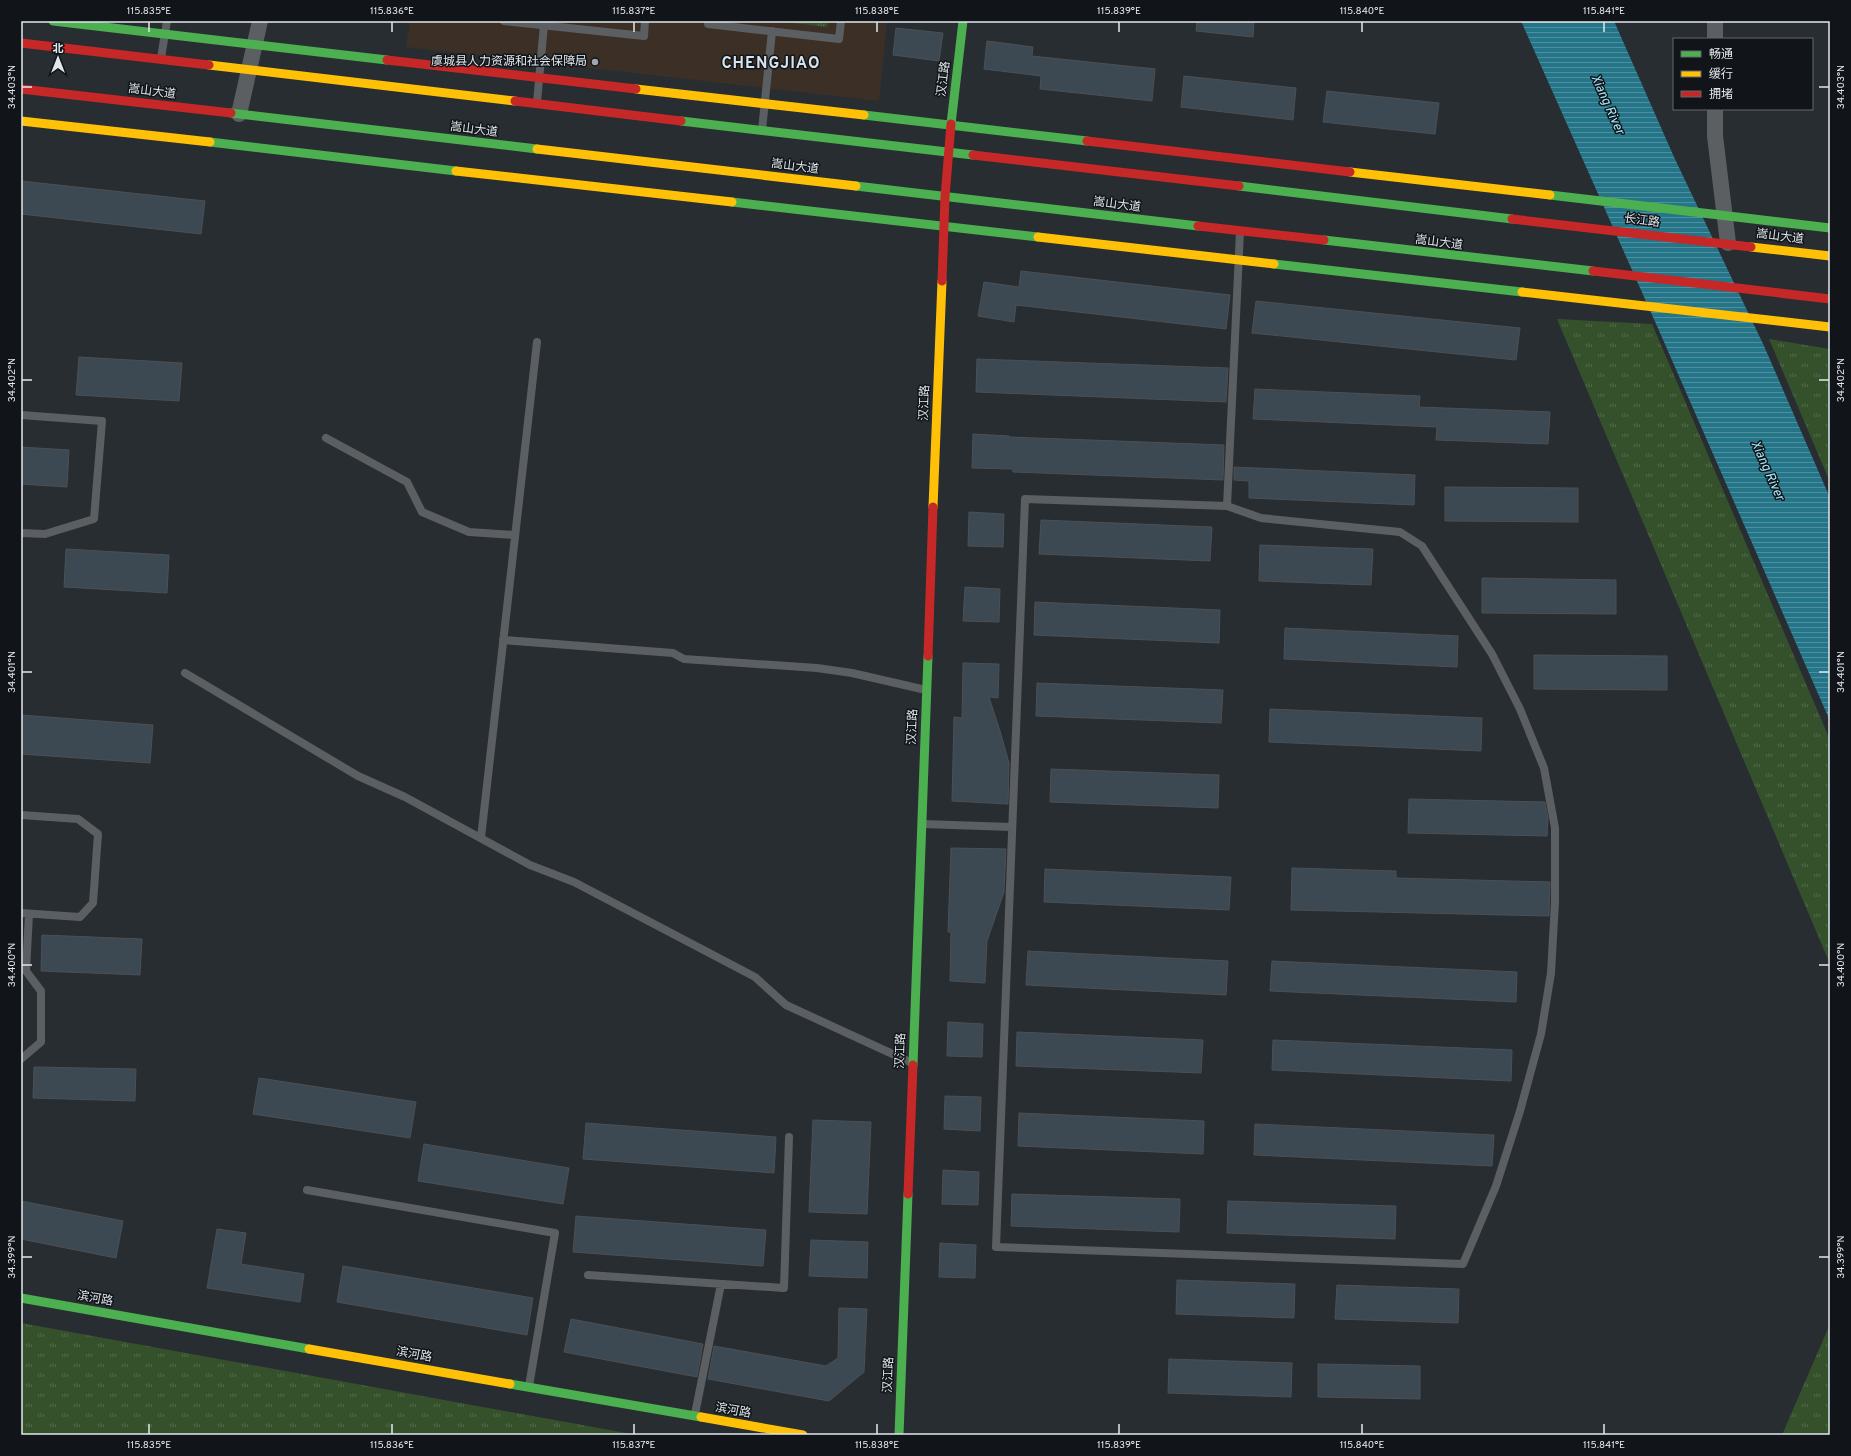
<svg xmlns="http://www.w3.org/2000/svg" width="1851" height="1456" viewBox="0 0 1851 1456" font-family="Overpass,'Noto Sans SC',sans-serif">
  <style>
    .commercial { fill: #3c3026 }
    .park { fill: url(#park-tufts) }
    .water { fill: url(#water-rules) }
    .building { fill: #3c4952; stroke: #4c5054 }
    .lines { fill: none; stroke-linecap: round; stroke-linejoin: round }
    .lane { stroke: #5b5f62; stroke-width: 8 }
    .street { stroke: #5b5f62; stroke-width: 16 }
    .fast { stroke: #4caf50; stroke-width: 9 }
    .slow { stroke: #ffc107; stroke-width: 9 }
    .jam { stroke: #c62828; stroke-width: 9 }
    .ticks { fill: none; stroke: #e1e7ec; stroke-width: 1.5 }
    .poi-dot { fill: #a0a6ab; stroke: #111519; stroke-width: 1.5 }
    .labels { text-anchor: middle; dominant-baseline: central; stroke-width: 3; stroke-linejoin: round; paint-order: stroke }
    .poi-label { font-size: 12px; fill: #e1e7ec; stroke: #111519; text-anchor: end }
    .street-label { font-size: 12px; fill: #e1e7ec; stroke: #111519 }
    .water-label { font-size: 13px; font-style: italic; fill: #a9eafd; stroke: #111519 }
    .district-label { font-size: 16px; font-weight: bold; letter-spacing: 1px; fill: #d6e2ec; stroke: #111519 }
    .neatline { fill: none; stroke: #e1e7ec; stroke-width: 1.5 }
    .ticks-label { font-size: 10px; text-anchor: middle; fill: #e1e7ec }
  </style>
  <defs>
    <pattern id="park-tufts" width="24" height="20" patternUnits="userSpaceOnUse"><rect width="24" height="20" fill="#35512c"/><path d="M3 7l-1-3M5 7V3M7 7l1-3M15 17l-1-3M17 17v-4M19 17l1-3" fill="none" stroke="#526a4b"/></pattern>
    <pattern id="water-rules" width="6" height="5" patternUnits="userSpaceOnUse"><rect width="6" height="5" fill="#257589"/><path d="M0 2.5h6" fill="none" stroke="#4f8f9f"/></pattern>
  </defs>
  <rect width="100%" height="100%" fill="#282d32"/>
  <path class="commercial" d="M410 21H887L879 101 406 47Z"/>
  <path class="park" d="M778 21H828L827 27Z
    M1557 319 1652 324 1830 740V964Z
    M1769 339 1830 349V482Z
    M21 1323 637 1435H21Z
    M1830 1324V1435H1782Z"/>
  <path class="water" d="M1521 21H1614L1674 157 1764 346 1830 498V721L1657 326Z"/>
  <path class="building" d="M1197 21H1254L1253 37 1196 31Z
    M896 28 943 33 939 61 893 55Z
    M987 41 1033 47 1032 56 1155 69 1152 101 1040 89 1041 76 984 69Z
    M1184 76 1296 88 1293 120 1181 107Z
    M1327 91 1439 103 1435 134 1323 122Z
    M21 181 205 201 201 234 21 214Z
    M1021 271 1230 295 1226 329 1016 305 1014 322 978 316 984 282 1019 287Z
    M1256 301 1520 328 1516 360 1252 333Z
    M79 357 182 363 179 401 76 395Z
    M977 359 1228 368 1226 402 976 392Z
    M1255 389 1420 396 1419 407 1550 412 1548 444 1436 440 1437 427 1253 419Z
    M973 434 1009 436V437L1224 445 1223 480 1013 472V469L972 468Z
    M21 447 69 450 67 487 21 484Z
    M1234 467 1415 475 1414 505 1249 498V481L1234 480Z
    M1445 487 1578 488V522L1445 521Z
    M969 512 1004 514 1003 547 968 546Z
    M1041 520 1212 527 1210 561 1039 554Z
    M1260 545 1373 549 1371 585 1259 581Z
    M66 549 169 555 167 593 64 587Z
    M1482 578 1616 580V614L1482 613Z
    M965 587 1000 589 999 622 963 621Z
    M1035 602 1220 610 1219 643 1034 635Z
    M1285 628 1458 636 1457 667 1284 659Z
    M1534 655 1667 656V690L1534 689Z
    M963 663 999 664 998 698 989 697 1000 731 1009 763 1008 804 952 801 954 717 962 718Z
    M1037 683 1223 690 1221 723 1036 716Z
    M1270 709 1482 718 1481 751 1269 742Z
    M21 715 153 725 150 763 21 754Z
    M1051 769 1219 775 1218 808 1050 802Z
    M1409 799 1545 802 1548 818 1547 836 1408 833Z
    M951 848 1006 849 1004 892 987 941 985 983 950 981 951 932H948Z
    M1292 868 1396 871V878L1550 882 1549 916 1291 910Z
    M1045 869 1231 877 1229 910 1044 902Z
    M42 935 142 939 140 975 41 971Z
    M1028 951 1228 961 1226 995 1026 985Z
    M1272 961 1517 972 1516 1002 1270 991Z
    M948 1022 983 1024 982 1057 947 1056Z
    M1017 1032 1203 1040 1201 1073 1016 1066Z
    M1273 1040 1512 1050 1511 1081 1272 1070Z
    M34 1067 136 1069 135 1101 33 1098Z
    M259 1078 416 1102 410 1138 253 1114Z
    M945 1096 981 1097 980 1131 944 1129Z
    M1019 1113 1204 1121 1203 1154 1018 1146Z
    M813 1120 871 1122 867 1214 809 1212Z
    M586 1123 776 1137 774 1173 583 1159Z
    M1255 1124 1494 1135 1492 1166 1254 1155Z
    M424 1144 569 1168 563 1204 418 1181Z
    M943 1170 979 1172 978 1205 942 1204Z
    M1012 1194 1180 1199 1179 1232 1011 1226Z
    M21 1201 123 1221 116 1258 21 1239Z
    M1228 1201 1396 1206 1395 1239 1227 1233Z
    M576 1216 766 1230 763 1266 573 1252Z
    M217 1229 246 1233 241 1264 304 1274 300 1302 207 1288Z
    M811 1240 868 1242 867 1278 809 1276Z
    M940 1243 976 1245 975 1278 939 1277Z
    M343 1266 533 1298 527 1335 337 1302Z
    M1177 1280 1295 1284 1294 1318 1176 1314Z
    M1337 1285 1459 1289 1458 1323 1335 1319Z
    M839 1308 867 1309 864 1372 829 1401 708 1379 714 1346 826 1366 838 1358Z
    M571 1319 703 1344 697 1377 564 1352Z
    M1169 1359 1292 1363 1291 1397 1168 1393Z
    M1318 1364 1420 1366V1399L1318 1397Z"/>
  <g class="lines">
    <path class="lane" d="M504 21 644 36 645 21
      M708 21V24L839 39 841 21
      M161 58 167 21
      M537 102 544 25
      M762 130 772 31
      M21 415 102 421 94 519 45 534 21 533
      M326 438 407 482 422 512 469 532 515 535
      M1025 499 1227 506 1261 518 1400 532 1422 546 1492 654 1520 709 1544 768 1555 828V902L1551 973 1541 1034 1520 1111 1496 1186 1463 1264 996 1247Z
      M1227 506 1240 232
      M503 640 673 653 684 659 817 668 852 673 926 690
      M185 673 358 776 405 797 530 865 574 882 755 977 786 1005 910 1062
      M21 815 78 819 98 834 93 903 80 917 21 913
      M923 824 1012 827
      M481 838 537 342
      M21 1059 41 1042V991L26 971 29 914
      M307 1190 555 1233 529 1386
      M588 1275 784 1288 789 1137
      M695 1414 721 1284"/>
    <path class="street" d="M1715 21V39
      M1715 109V136L1728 243
      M239 114 260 21"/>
    <path class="fast" d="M53 21 387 60
      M231 113 537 149
      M864 115 1087 141
      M681 121 973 155
      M951 124 963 21
      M210 142 456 171
      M856 186 1198 226
      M1239 186 1512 219
      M1550 195 1830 228
      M732 202 1038 237
      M1324 240 1593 271
      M1274 264 1522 292
      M913 1065 928 656
      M21 1298 309 1349
      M510 1384 701 1417
      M899 1435 908 1194"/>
    <path class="slow" d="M209 65 515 101
      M636 89 864 115
      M21 121 210 142
      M537 149 856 186
      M456 171 732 202
      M1350 172 1550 195
      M1038 237 1274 264
      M1751 247 1830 256
      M1522 292 1830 327
      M933 507 942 281
      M309 1349 510 1384
      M701 1417 803 1435"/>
    <path class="jam" d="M21 43 209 65
      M387 60 636 89
      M21 89 231 113
      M515 101 681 121
      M1087 141 1350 172
      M973 155 1239 186
      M1512 219 1751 247
      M1198 226 1324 240
      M1593 271 1830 299
      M942 281 945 197 951 124
      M928 656 933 507
      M908 1194 913 1065"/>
  </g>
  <path class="ticks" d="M149 22V32M392 22V32M634 22V32M877 22V32M1119 22V32M1362 22V32M1604 22V32M22 87H32M1819 87H1829M22 380H32M1819 380H1829M22 672H32M1819 672H1829M22 965H32M1819 965H1829M22 1257H32M1819 1257H1829M149 1424V1434M392 1424V1434M634 1424V1434M877 1424V1434M1119 1424V1434M1362 1424V1434M1604 1424V1434"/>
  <circle class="poi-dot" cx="595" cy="62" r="4"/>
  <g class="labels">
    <g class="poi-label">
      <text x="587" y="62">虞城县人力资源和社会保障局</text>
    </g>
    <g class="street-label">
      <text transform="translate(944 79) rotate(-83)">汉江路</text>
      <text transform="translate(152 92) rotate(7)">嵩山大道</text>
      <text transform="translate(474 130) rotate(7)">嵩山大道</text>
      <text transform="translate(795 167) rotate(7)">嵩山大道</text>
      <text transform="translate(1117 205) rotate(7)">嵩山大道</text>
      <text transform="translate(1642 221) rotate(7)">长江路</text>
      <text transform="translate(1780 237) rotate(7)">嵩山大道</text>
      <text transform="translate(1439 243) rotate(7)">嵩山大道</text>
      <text transform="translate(925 403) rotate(-88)">汉江路</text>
      <text transform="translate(913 727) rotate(-88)">汉江路</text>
      <text transform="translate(901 1051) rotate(-88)">汉江路</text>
      <text transform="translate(95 1299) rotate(10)">滨河路</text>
      <text transform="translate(414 1355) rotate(10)">滨河路</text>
      <text transform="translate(889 1375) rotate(-88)">汉江路</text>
      <text transform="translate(733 1411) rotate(10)">滨河路</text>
    </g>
    <g class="water-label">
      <text transform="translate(1607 105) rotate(66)">Xiang River</text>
      <text transform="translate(1767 471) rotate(66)">Xiang River</text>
    </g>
    <g class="district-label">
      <text x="771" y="64">CHENGJIAO</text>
    </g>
  </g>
  <rect width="1851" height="1456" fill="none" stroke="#111519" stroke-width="44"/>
  <rect x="1673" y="38" width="140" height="72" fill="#111519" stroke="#64696d"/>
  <rect x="1681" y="51" width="20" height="6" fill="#4caf50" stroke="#64696d"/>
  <text x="1709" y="58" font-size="12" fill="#e1e7ec">畅通</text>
  <rect x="1681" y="71" width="20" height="6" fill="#ffc107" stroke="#64696d"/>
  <text x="1709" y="78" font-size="12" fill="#e1e7ec">缓行</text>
  <rect x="1681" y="91" width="20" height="6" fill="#c62828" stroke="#64696d"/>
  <text x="1709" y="98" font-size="12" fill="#e1e7ec">拥堵</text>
  <g transform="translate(58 58)" stroke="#111519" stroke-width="3" paint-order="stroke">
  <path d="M0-3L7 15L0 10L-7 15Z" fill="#e1e7ec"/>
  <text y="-6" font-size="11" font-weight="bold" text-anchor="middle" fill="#e1e7ec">北</text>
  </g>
  <rect x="22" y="22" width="1807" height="1412" class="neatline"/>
  <g class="ticks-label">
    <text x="149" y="14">115.835°E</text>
    <text x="392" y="14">115.836°E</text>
    <text x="634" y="14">115.837°E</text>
    <text x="877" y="14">115.838°E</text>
    <text x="1119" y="14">115.839°E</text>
    <text x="1362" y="14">115.840°E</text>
    <text x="1604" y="14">115.841°E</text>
    <text transform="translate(11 87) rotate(-90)" y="4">34.403°N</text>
    <text transform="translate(1840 87) rotate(-90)" y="4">34.403°N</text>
    <text transform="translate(11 380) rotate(-90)" y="4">34.402°N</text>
    <text transform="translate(1840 380) rotate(-90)" y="4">34.402°N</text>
    <text transform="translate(11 672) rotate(-90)" y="4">34.401°N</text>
    <text transform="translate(1840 672) rotate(-90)" y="4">34.401°N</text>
    <text transform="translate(11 965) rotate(-90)" y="4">34.400°N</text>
    <text transform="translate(1840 965) rotate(-90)" y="4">34.400°N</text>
    <text transform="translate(11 1257) rotate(-90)" y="4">34.399°N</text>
    <text transform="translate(1840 1257) rotate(-90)" y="4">34.399°N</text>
    <text x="149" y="1448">115.835°E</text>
    <text x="392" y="1448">115.836°E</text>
    <text x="634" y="1448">115.837°E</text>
    <text x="877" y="1448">115.838°E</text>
    <text x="1119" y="1448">115.839°E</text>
    <text x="1362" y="1448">115.840°E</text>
    <text x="1604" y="1448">115.841°E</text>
  </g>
</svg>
